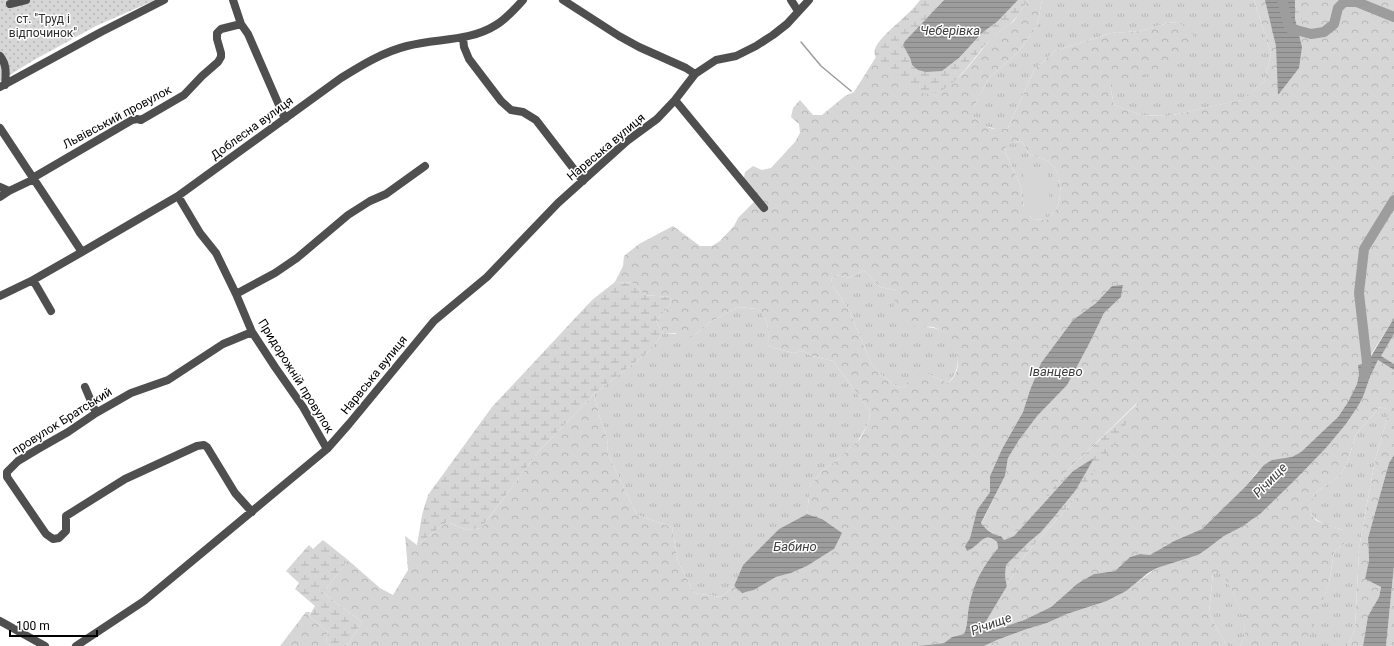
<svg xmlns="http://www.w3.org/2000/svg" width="1394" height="646" viewBox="0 0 1394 646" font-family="Roboto,sans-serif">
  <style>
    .grass { fill: url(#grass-tufts) }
    .forest { fill: url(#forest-crowns); fill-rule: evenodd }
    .wetland { fill: url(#wetland-marsh) }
    .park { fill: url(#park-dots) }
    .pitch { fill: #d6d6d6 }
    .water { fill: url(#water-rules) }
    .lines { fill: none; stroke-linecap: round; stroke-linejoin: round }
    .stream { stroke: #9d9d9d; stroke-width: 1.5 }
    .river { stroke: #9d9d9d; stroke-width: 10 }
    .minor { stroke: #4f4f4f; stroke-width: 8 }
    .labels { text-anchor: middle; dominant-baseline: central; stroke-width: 3; stroke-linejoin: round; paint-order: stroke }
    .park-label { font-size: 12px; fill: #2d2d2d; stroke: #fff }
    .street-label { font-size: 12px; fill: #000; stroke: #fff }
    .water-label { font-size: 13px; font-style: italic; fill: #3e3e3e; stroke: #fff }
  </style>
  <defs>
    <pattern id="grass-tufts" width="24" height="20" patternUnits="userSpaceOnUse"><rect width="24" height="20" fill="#d6d6d6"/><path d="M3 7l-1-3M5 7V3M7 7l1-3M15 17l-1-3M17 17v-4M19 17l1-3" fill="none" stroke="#b6b6b6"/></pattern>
    <pattern id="forest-crowns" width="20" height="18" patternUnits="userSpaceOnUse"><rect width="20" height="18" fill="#d6d6d6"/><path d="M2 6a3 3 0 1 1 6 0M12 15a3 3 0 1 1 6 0" fill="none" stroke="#b6b6b6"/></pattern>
    <pattern id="wetland-marsh" width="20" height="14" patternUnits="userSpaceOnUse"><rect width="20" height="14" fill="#d6d6d6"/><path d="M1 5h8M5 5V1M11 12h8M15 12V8" fill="none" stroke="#b6b6b6"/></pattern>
    <pattern id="park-dots" width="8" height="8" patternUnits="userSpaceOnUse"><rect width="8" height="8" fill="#d6d6d6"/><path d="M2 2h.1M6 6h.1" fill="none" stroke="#b6b6b6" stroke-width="1.8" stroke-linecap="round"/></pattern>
    <pattern id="water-rules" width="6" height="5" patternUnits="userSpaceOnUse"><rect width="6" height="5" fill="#9d9d9d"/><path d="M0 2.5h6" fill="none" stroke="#858585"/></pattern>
  </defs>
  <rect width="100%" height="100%" fill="#fff"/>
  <path class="grass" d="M1042 0H1254L1271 54 1264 82 1242 100 1168 116 1141 115 1114 105 1110 85 1118 80 1140 77 1177 22 1168 23 1140 31 1111 33 1055 51 1034 70 1008 128 999 130 981 125 974 117V107L988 79 1019 51 1037 26Z
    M1022 141 1029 154C1035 157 1044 158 1049 162 1062 171 1063 196 1056 209 1054 213 1049 216 1046 220L1032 219 1024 207 1020 184 1005 152 1006 145 1015 142Z
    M864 270 880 287 895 290 918 327C928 327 937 327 946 333 961 344 962 371 948 383L928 374 906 386 899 388 880 374 871 363 849 310 833 286 831 279 836 275 850 278Z
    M738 307 758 309C770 322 768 329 768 346L793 353 803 351 812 356 833 361 870 411 869 422 858 441 837 460 822 471 809 487V497L807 514 779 529 743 565 734 586 721 597 694 593 678 561 672 527 637 515 608 454 607 437 600 418 594 394 651 350 663 333 695 335 710 322Z
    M1380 407 1387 409 1388 416 1375 460 1359 548 1355 628 1348 646H1310L1309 636 1329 583 1334 552 1346 542 1343 530C1333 526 1311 523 1310 509 1310 505 1313 498 1314 494L1339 476 1347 464 1356 434Z
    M1213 572C1215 572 1220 573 1222 574 1229 579 1245 619 1245 628 1245 634 1243 642 1240 646H1227L1209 614Z"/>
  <path class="forest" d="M1028 0H1042L1037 26 1019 51 988 79 974 107V117C984 128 994 131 1008 128L1034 70 1055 51 1111 33 1140 31 1168 23 1177 22 1186 27 1193 34 1194 45C1177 57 1160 71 1140 77 1128 81 1123 78 1110 85L1114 105 1141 115 1168 116 1241 100 1264 82 1271 54 1254 0H1295V13L1302 45V0H1394V318L1359 374 1357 384 1348 402 1338 417 1324 431 1301 452 1292 458 1273 460 1257 472 1245 487 1202 529 1174 541 1150 555 1140 554 1130 557 1115 571 1094 574 1069 591 1051 607 1024 620 995 630 985 623 1025 555 1076 498 1138 402 1069 469 1021 526 1004 540 1001 536C993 534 987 530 981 524L1005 476 1008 458 1019 440 1092 338 1104 313 1121 297 1123 286H1112L1096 303 1073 320 1041 363 1030 390 1023 412 1002 449 990 476V492L977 510 970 538 965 546H975C983 538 987 534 997 542L998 548C983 565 974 584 969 606 967 615 968 625 964 634L952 637 944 643 918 646H347L362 622 323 593 348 560 380 588 393 595 408 570 405 536 417 545 447 522 467 530 481 528 539 451 594 394 600 418 607 437 608 454 637 515 672 527 678 561 694 593 721 597 734 586 742 593 754 590 776 577 791 573 807 566 834 549 822 519 807 514 809 497V487L822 471 837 460 860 439 869 422 870 411 833 361 812 356 803 351 793 353 768 346C768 329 770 322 758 309L738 307 710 322 695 335 685 338 675 333H663L656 321 670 305 671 297 644 295 634 283 615 282 623 266 624 256 639 244 673 226 700 246H712L720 241 734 226 738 218 756 200 743 182 745 172 753 166 762 170 771 168 795 142 800 133 799 124 791 117 793 108 800 100 813 115H822L845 96 854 92 876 57 881 65 945 87 960 76 969 66 992 37 1014 21ZM1022 141 1029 154C1035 157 1044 158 1049 162 1062 171 1063 196 1056 209 1054 213 1049 216 1046 220L1032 219 1024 207 1020 184 1005 152 1006 146 1015 142ZM864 270 880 287 895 290 898 296 893 302C894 314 906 324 917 327 922 328 928 326 933 327 936 328 941 330 944 332 947 334 948 336 950 339 960 352 962 372 948 383L928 374 921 373 909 379 906 386 899 388 880 374 871 363 849 310 833 286 831 279 836 275 850 278Z
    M1394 334V364L1380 356Z
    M1378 360 1394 370V455L1389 463 1368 538 1369 560 1365 579 1381 587 1379 597 1368 616 1363 646H1348L1355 628 1359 548 1375 460 1388 416 1386 409 1380 407 1356 434 1347 464 1339 476 1314 494 1310 509 1312 516 1317 521 1343 530 1348 535 1346 542 1334 552 1329 583 1310 636V646H1240C1243 642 1245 633 1245 628 1244 618 1230 581 1222 575 1220 573 1216 573 1213 572L1209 614 1227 646H984L997 640 1027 629 1047 623 1067 614 1107 601 1117 596 1157 568 1198 555 1207 549 1224 536 1252 520 1296 479 1326 448 1346 424 1363 397 1370 377Z
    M1394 566V646H1386Z
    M306 612H310L309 616 328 632 326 641 330 646H280Z"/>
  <path class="wetland" d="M920 0H944L905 41C906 50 910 56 912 65L942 71 959 58 982 33 998 21 1018 0H1028C1023 7 1019 15 1014 20 1008 27 999 31 993 37 976 52 954 94 928 94 915 93 900 81 891 74 884 68 872 59 875 49 880 35 910 15 920 0Z
    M1295 0H1302V47L1295 19Z
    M615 282 634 283 644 295 671 297 670 305 656 321 663 333 651 350 594 394 539 451 481 528 467 530 447 522 417 545 422 515 428 495 492 407 592 300Z
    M1140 401 1113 445 1076 498 1025 555 1007 586 1005 577 1006 565 1028 543 1041 532 1054 517 1076 490 1093 459 1073 471 1014 536 1004 540 1021 525 1069 469Z
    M323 540 348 560 323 593 362 622 347 646H330L326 641 328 632 309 616 315 606 295 589 299 583 286 571 309 545 313 549Z"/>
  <path class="park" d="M0 0H155L96 26 34 60 0 81Z"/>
  <path class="pitch" d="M1048 171 1050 214 1025 216 1023 172Z"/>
  <path class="water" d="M944 0H1018L998 21 982 33 959 58 942 71 926 72 918 70 912 65 910 58 903 45 905 41Z
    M1265 0H1295V19L1302 47 1299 68 1278 95 1276 46Z
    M1123 285 1121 297 1104 313 1092 338 1067 385 1037 416 1019 440 1008 458 1005 476 981 523C986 530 993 535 1001 536L1004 540 1014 536 1073 471 1094 458 1076 490 1054 517 1041 532 1028 543 1006 565 1005 577 1007 586 985 623 995 630 1024 620 1051 607 1077 584 1094 574 1115 571 1130 557 1140 554 1150 555 1174 541 1202 529 1245 487 1264 465 1272 460 1292 457 1301 452 1338 417 1348 402 1357 384 1359 374 1358 365 1367 363 1394 318V334L1381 356 1394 364V370L1378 360 1370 377 1363 397 1358 406 1346 424 1326 448 1296 479 1260 514 1243 526 1224 536 1207 549 1198 555 1157 568 1148 573 1126 591 1107 601 1067 614 1047 623 1027 629 997 640 984 646H918L944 643 952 637 964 634C968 625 967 615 969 606 974 582 983 566 998 548L997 542C986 533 984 539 975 546 973 548 969 550 967 551L965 546 970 538 977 510 990 492V476L1002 449 1023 412 1030 390 1041 363 1073 320 1096 303 1112 286Z
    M1394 455V566L1386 646H1363L1368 616 1379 597 1381 587 1365 579 1369 560 1368 538 1389 463Z
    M807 514 822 519 842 533 834 549 807 566 791 573 776 577 754 590 742 593 734 586 743 565 779 529Z"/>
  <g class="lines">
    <path class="stream" d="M801 42 821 66 851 91"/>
    <path class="river" d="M1282 0 1289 28 1311 34 1324 32 1334 24 1338 8 1344 2H1357L1394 17
      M1364 376 1367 363 1359 293 1364 249 1394 200"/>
    <path class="minor" d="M233 0 241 24 248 34 285 119
      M563 0 619 36 639 47 686 68 695 74
      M791 0 798 11
      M10 4 26 0
      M463 38 464 47 469 59 501 101 511 110 523 112 536 120 583 181
      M0 56C7 65 6 73 5 85
      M0 87 101 32 164 0
      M675 100 764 208
      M0 128 82 252
      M0 187 9 191 32 180 36 176 132 120 137 119 141 120 184 95 202 76 218 62 221 57V53L217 39V33L221 29 241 24
      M178 196 200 233 216 253 236 294 252 332 275 367 303 407 327 449
      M0 197 9 191
      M33 280 51 311
      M236 294 275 273 297 258 348 215 370 201 386 194 425 166
      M0 296 33 280 82 252 178 196 341 78C362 65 383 52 407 46 437 38 469 42 496 25 506 19 515 9 523 0
      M85 387 96 413
      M252 512 235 493 207 447 204 445 197 446 125 479 66 516V531L59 538 53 539 46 534 7 477V472L18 461 38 449 68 432 96 413 131 393 168 380 223 344 252 332
      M0 621 45 646
      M76 646 144 601 274 493 327 449 349 424 434 321 487 277 558 203 627 141 657 119 675 100 695 74 716 60 736 56 756 46 773 35 787 24 809 0"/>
  </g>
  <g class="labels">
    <g class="park-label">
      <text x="43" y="19">ст. "Труд і<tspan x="43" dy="14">відпочинок"</tspan></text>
    </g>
    <g class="street-label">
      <text transform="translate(117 117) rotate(-28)">Львівський провулок</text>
      <text transform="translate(252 128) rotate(-36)">Доблесна вулиця</text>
      <text transform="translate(606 147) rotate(-40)">Нарвська вулиця</text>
      <text transform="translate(374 375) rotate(-51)">Нарвська вулиця</text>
      <text transform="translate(296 376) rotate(58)">Придорожній провулок</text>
      <text transform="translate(62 421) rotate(-32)">провулок Братський</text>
    </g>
    <g class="water-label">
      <text x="950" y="30">Чеберівка</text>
      <text x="1056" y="371">Іванцево</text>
      <text transform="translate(1270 480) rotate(-46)">Річище</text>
      <text x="795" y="546">Бабино</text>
      <text transform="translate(991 624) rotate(-20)">Річище</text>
    </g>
  </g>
  <path d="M10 630v6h87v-6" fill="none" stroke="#000000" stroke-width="2"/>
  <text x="16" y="630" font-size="12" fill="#000000" stroke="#ffffff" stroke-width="3" paint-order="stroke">100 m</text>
</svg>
